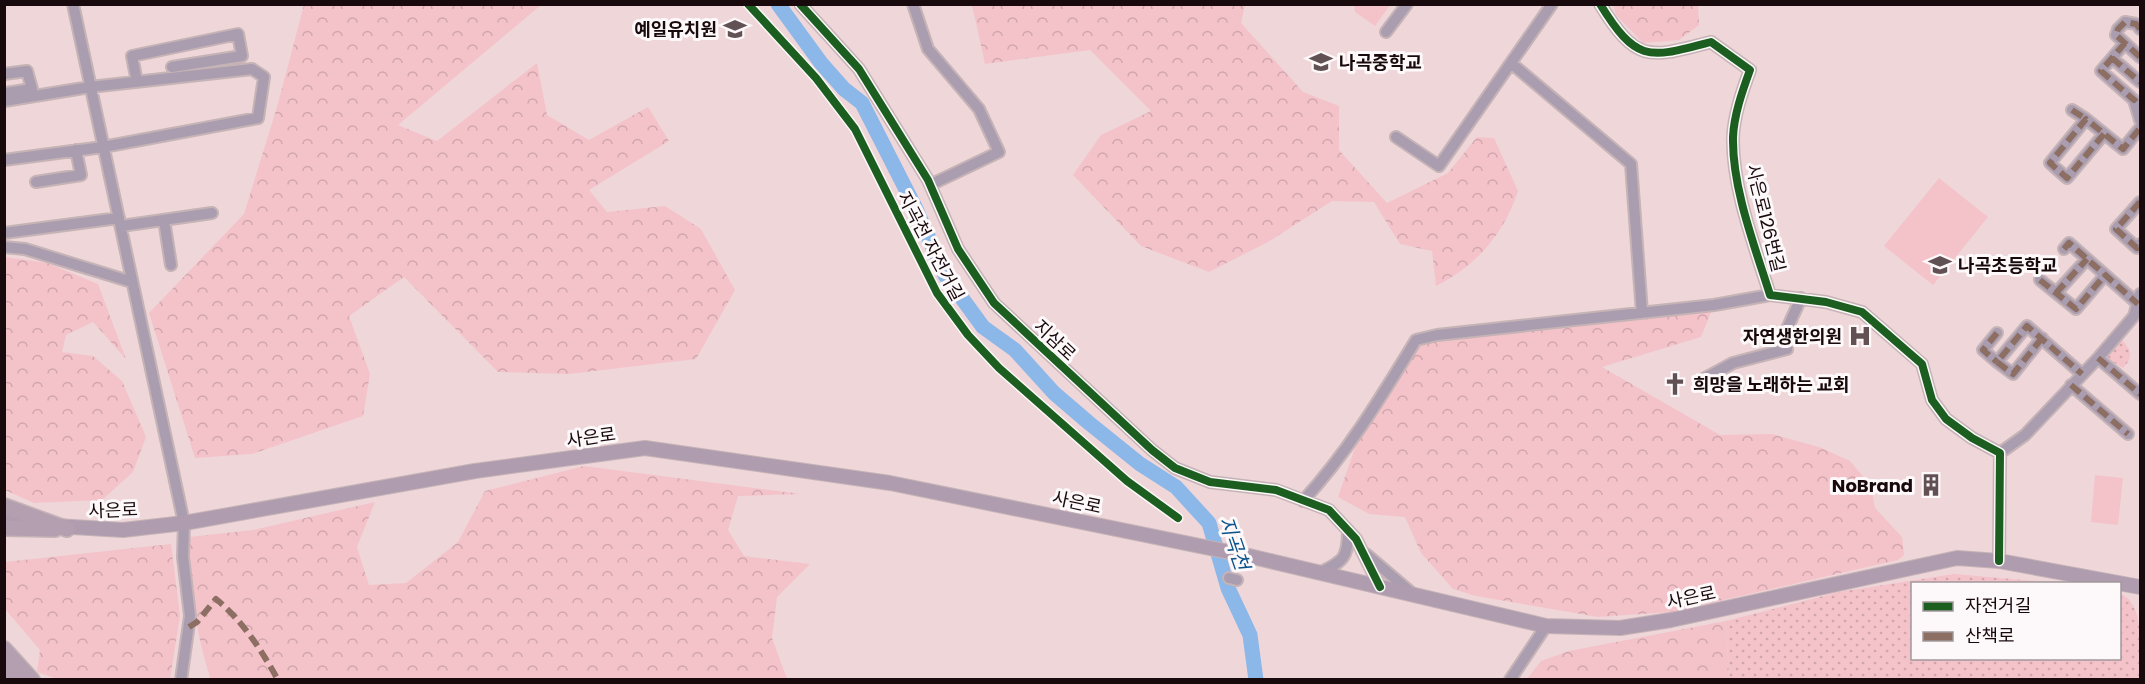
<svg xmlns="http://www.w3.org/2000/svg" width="2145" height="684" viewBox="0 0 2145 684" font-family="Poppins,'Noto Sans KR',sans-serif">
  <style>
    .grass { fill: url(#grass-dots) }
    .forest { fill: url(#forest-crowns) }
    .pitch { fill: #f4c3ca }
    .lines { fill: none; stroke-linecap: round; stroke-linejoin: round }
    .river { stroke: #8bb7e9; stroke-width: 15 }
    .minor-casing { stroke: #c5b3b6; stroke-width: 14 }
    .major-casing { stroke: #c5b3b6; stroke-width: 16 }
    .highway-casing { stroke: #c5b3b6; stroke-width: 18 }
    .minor { stroke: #ab9db0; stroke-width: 10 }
    .major { stroke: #b09caf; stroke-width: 14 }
    .highway { stroke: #b39fb0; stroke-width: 15 }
    .quiet { stroke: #8d6e63; stroke-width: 6; stroke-dasharray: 12 6; stroke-linecap: butt }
    .cycleway-casing { stroke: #fdf8f9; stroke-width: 11 }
    .cycleway { stroke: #1b5e20; stroke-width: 8 }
    .labels { text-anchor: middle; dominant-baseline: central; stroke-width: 6; stroke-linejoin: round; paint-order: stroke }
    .poi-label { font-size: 18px; font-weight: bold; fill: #17090c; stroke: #fdf8f9; text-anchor: end }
    .street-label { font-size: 18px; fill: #17090c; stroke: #fdf8f9 }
    .water-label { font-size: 20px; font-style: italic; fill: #0b538b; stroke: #fdf8f9 }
  </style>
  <defs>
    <pattern id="grass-dots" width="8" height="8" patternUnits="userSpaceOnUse" patternTransform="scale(1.5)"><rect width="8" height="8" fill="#f4c3ca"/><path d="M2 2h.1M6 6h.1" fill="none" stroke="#d0a6ac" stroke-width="1.8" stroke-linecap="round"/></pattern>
    <pattern id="forest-crowns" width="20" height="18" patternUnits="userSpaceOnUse" patternTransform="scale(1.5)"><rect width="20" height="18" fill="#f4c3ca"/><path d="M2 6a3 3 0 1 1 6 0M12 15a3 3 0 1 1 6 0" fill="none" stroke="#d0a6ac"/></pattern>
  </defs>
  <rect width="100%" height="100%" fill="#eed6d9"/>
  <path class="grass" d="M2122 340C2132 350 2133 358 2123 368L2107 358Z
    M1954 574 2058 583 1912 584V658H2120V594C2145 601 2141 655 2140 679H1729L1726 621 1839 592Z"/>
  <path class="forest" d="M304 5H541L398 125 437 141 537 63 547 115 589 140 648 107 669 141 589 190 607 212 665 206 701 229 735 290 696 359 569 374 498 372 404 277 349 316 370 374 363 416 252 454 195 458 149 313 244 214 277 107Z
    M972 5H1245L1241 23 1303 92 1339 106V150L1387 203 1448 173 1477 137 1494 138 1518 191C1504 234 1476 266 1436 286L1432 251 1400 244 1374 202 1332 201 1268 242 1209 272 1141 246 1073 175 1101 135 1151 111 1090 50 985 64Z
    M1613 5H1698L1699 25 1679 40 1643 43 1616 15Z
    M5 257 47 263 98 284 126 359 93 322 66 335 62 352 93 356 122 381 146 437 133 472 102 500 34 503 5 490Z
    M1714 305 1701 337 1602 367 1720 435 1772 434 1819 447 1850 461 1871 486 1875 508 1902 537 1904 555 1898 560 1671 612 1598 617 1476 596 1453 589 1421 553 1405 517 1369 514 1338 497 1361 430 1416 340Z
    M584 466 801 494 738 496 728 530 744 556 810 564 777 597 772 638 787 679 211 680C197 637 187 582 189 537L253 530 375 502 357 547 369 585 406 583 458 542 485 491Z
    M171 544 180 616 170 679H57L37 672 40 650 5 609V562Z
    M1726 621 1729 679H1527L1541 661 1569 651Z"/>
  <path class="pitch" d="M1354 5V4L1390 5 1375 26 1355 12Z
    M1939 178 1988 217 1933 285 1884 246Z
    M2095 475 2123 478 2118 525 2091 522Z"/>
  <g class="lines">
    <path class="river" d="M778 4 821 63 844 89 862 103 916 209 945 275 983 327 1015 350 1054 393 1089 423 1140 464 1176 487 1209 523 1228 588 1250 635 1256 680"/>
    <g class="minor-casing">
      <path id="minor" d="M73 4 184 523 183 557 190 616 181 680
        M800 4 859 69 928 180 958 249 994 303 1152 450 1175 468 1210 482 1276 490 1329 510 1356 539 1380 587
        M913 4 928 49 979 109 999 152 930 185
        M1600 4C1637 64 1649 58 1711 42L1750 70C1742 92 1734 115 1733 137 1732 188 1755 247 1770 295L1826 302 1862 312 1922 364 1932 400 1946 419 1972 438 2000 453 1999 561
        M2140 29 2136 24 2125 22 2118 29 2116 35 2140 57
        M1386 32 1407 4
        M2125 43 2101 71 2134 100 2140 120
        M2112 58 2140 82
        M1511 63 1631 164 1642 313
        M4 74 27 71 32 89 6 93
        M137 82 132 56 238 34 242 56 172 67
        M4 101 90 87 252 69 264 77 258 118 103 147 4 160
        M2072 110 2086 119
        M2104 134 2067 178 2050 163 2086 119 2123 149 2140 128
        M1396 137 1439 166 1552 4
        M36 182 81 175 76 150
        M2140 202 2116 229 2137 248 2140 244
        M164 220 171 265
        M121 226 212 213
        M4 233 119 218
        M4 247 25 249 132 282
        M2064 249 2069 243 2138 304
        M2040 280 2076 309 2105 275
        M2056 293 2087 259
        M1997 333 1983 350 1997 362
        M2042 338 2013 374 1997 362 2027 326 2082 374
        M2098 358 2140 394
        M1700 381 1733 363 1787 349 1786 331 1801 298
        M2071 385 2128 434
        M2000 453 2025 435 2098 358 2134 316 2140 294
        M1303 501C1348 452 1381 397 1416 340L1437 335 1714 305 1770 295
        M1366 554 1413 594
        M1319 573C1344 561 1348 558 1348 530
        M1229 578 1237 580
        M1510 680 1546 626"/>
    </g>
    <g class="major-casing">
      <path id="major" d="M4 515 29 521
        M56 526 123 530 184 523 475 471 645 448 890 483 1249 556 1546 626 1620 628 1671 620 1957 558 1999 561 2140 587"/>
    </g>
    <g class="highway-casing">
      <path id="highway" d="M4 506 67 529
        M4 528 55 529
        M4 649 32 680
        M4 669 13 680"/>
    </g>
    <use href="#minor" class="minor"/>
    <use href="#major" class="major"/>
    <use href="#highway" class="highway"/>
    <path class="quiet" d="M2140 29 2136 24 2125 22 2118 29 2116 35 2140 57
      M2125 43 2101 71 2134 100 2140 93
      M2112 58 2140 82
      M2072 110 2086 119
      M2104 134 2067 178 2050 163 2086 119 2123 149 2140 128
      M2140 202 2116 229 2137 248 2140 244
      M2064 249 2069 243 2138 304
      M2040 280 2076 309 2105 275
      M2056 293 2087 259
      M1997 333 1983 350 1997 362
      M2042 338 2013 374 1997 362 2027 326 2082 374
      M2098 358 2140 394
      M2071 385 2128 434
      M189 627 197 622 216 599C242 620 262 651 278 680"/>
    <g class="cycleway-casing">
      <path id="cycleway" d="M748 4 816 78 855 129 937 293 968 335 999 368 1127 481 1178 518
        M800 4 859 69 928 180 958 249 994 303 1152 450 1175 468 1210 482 1276 490 1329 510 1356 539 1380 587
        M1600 4C1637 64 1649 58 1711 42L1750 70C1742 92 1734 115 1733 137 1732 188 1755 247 1770 295L1826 302 1862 312 1922 364 1932 400 1946 419 1972 438 2000 453 1999 561"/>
    </g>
    <use href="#cycleway" class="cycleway"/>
  </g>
  <defs>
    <g id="school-bare" transform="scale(1.8)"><path d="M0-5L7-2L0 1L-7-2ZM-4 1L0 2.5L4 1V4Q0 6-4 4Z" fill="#625154" stroke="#fdf8f9" stroke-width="2.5" paint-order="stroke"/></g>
    <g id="hospital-bare" transform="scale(1.8)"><path d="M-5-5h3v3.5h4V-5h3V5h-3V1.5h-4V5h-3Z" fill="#625154" stroke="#fdf8f9" stroke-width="2.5" paint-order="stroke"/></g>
    <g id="church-bare" transform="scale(1.8)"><path d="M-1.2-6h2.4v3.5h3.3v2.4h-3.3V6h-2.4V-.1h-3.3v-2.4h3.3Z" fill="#625154" stroke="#fdf8f9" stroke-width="2.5" paint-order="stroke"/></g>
    <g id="building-bare" transform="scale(1.8)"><path d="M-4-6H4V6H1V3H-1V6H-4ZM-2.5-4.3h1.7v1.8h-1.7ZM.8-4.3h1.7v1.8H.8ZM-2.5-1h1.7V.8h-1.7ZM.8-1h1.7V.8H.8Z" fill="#625154" stroke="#fdf8f9" stroke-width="2.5" paint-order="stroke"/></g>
  </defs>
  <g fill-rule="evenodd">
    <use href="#school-bare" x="735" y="29"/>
    <use href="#school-bare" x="1321" y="62"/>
    <use href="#school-bare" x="1940" y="265"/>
    <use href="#hospital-bare" x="1860" y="336"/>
    <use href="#church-bare" x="1675" y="384"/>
    <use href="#building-bare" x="1931" y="485"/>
  </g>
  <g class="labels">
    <g class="poi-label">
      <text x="717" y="29">예일유치원</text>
      <text x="1339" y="62" text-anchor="start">나곡중학교</text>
      <text x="1958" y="265" text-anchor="start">나곡초등학교</text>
      <text x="1842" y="336">자연생한의원</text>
      <text x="1693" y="384" text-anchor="start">희망을 노래하는 교회</text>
      <text x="1913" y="485">NoBrand</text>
    </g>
    <g class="street-label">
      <text transform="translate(1766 218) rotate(76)">사은로126번길</text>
      <text transform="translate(931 246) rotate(62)">지곡천 자전거길</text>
      <text transform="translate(1055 340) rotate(43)">지삼로</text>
      <text transform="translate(591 437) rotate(-8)">사은로</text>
      <text transform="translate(1077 502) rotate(12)">사은로</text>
      <text transform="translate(113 510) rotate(-2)">사은로</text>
      <text transform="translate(1691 597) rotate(-12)">사은로</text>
    </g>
    <g class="water-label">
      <text transform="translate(1234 543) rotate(71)">지곡천</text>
    </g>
  </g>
  <rect width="2145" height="684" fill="none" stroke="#17090c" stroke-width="12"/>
  <rect x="1911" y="582" width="210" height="78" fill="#fdf8f9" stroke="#a1989a" stroke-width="1.5"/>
  <rect x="1923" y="602" width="30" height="9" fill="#1b5e20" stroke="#a1989a" stroke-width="1.5"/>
  <text x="1965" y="612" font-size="18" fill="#17090c">자전거길</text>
  <rect x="1923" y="632" width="30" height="9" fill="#8d6e63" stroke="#a1989a" stroke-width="1.5"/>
  <text x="1965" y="642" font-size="18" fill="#17090c">산책로</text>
</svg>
